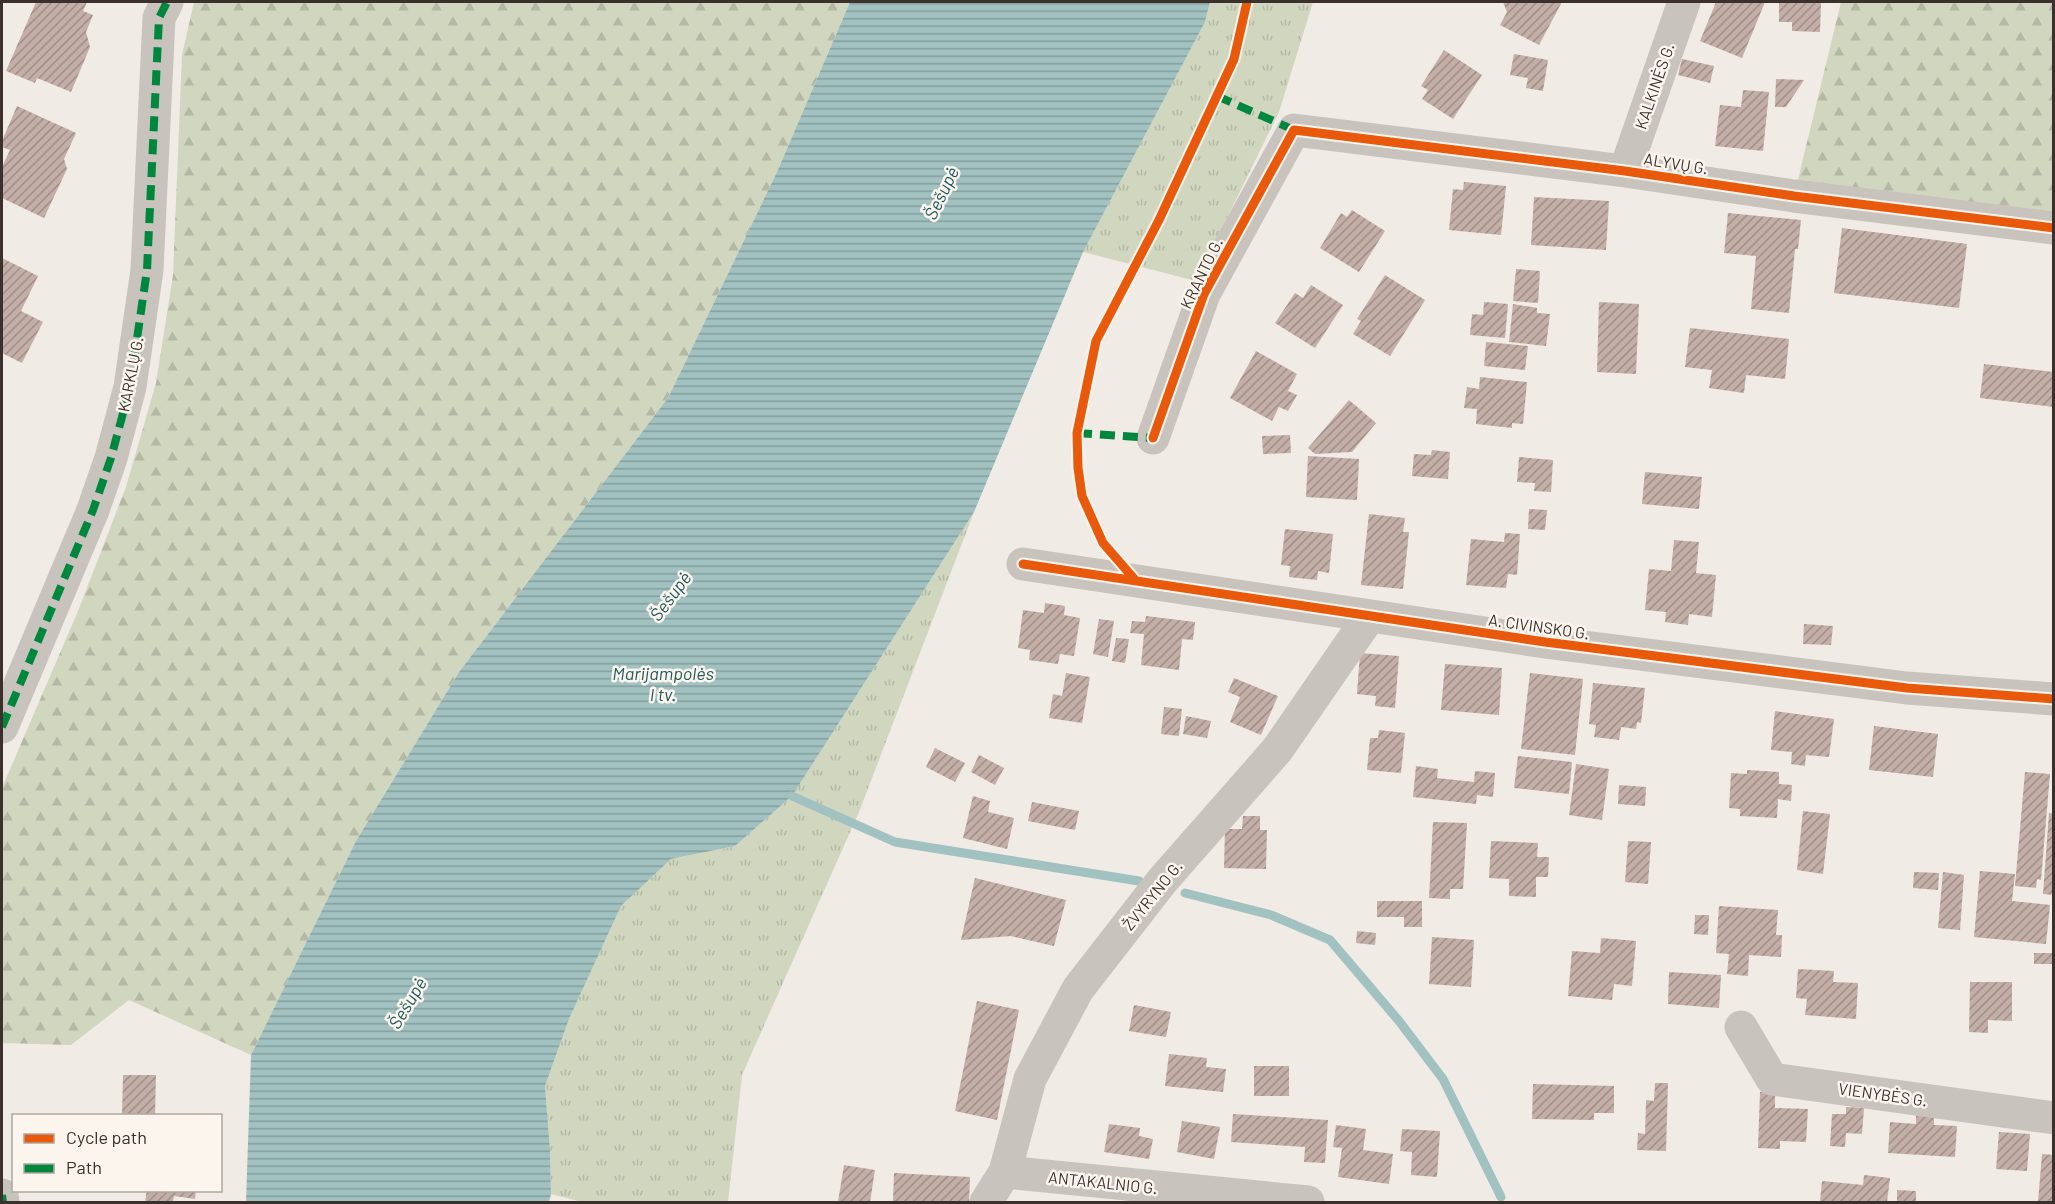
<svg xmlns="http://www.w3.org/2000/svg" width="2055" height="1204" viewBox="0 0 2055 1204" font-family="Barlow,sans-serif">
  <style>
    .grass { fill: url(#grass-tufts) }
    .forest { fill: url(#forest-firs) }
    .water { fill: url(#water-rules) }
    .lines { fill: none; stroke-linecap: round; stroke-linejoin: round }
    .stream { stroke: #a1c2c1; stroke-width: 9 }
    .building { fill: url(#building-hatch) }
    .street { stroke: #c9c3be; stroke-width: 33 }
    .quiet { stroke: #00873e; stroke-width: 8; stroke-dasharray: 15 8; stroke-linecap: butt }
    .cycleway-casing { stroke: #fbf5ee; stroke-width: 13 }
    .cycleway { stroke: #e8590c; stroke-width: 9 }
    .labels { text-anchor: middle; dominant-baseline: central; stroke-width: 5; stroke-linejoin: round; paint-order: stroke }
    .street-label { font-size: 16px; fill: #3b302b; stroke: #fbf5ee }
    .water-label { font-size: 18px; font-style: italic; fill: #1f5a5e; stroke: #fbf5ee }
  </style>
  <defs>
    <pattern id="grass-tufts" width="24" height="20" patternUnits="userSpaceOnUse" patternTransform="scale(1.5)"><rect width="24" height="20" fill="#d1d6bf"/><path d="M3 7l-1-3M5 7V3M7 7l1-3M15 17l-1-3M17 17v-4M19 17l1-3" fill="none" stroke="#b4b8a4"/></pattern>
    <pattern id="forest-firs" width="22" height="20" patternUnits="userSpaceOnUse" patternTransform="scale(1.5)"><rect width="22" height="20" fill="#d1d6bf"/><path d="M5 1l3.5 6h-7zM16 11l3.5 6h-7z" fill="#b4b8a4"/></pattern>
    <pattern id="water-rules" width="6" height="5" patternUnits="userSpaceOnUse" patternTransform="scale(1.5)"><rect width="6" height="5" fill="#a1c2c1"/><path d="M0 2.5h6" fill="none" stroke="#849e9d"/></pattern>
    <pattern id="building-hatch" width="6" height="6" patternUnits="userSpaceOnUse" patternTransform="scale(1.5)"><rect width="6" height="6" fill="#c3afa7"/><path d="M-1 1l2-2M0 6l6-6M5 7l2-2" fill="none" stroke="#a08f88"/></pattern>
  </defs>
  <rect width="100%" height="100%" fill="#f0ebe5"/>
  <path class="grass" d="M1210 2H1313L1279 112 1196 281 1083 252 1205 22Z
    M974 512 859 812 742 1075 728 1202H582L551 1194 550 1150 545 1086 569 1019 621 906 671 859 735 846 792 796Z"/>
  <path class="forest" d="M194 2H850L777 172 668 398 459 672 356 841 251 1055 129 1000 71 1045 2 1043V788L78 611 126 487 156 383 173 275 182 55Z
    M1841 2H2053L2054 217 1794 196Z"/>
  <path class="water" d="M850 2H1210L1205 22 1083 252 974 512 792 796 735 846 671 859 621 906 569 1019 545 1086 550 1150 551 1194 549 1202H246L251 1055 356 841 459 672 668 398 777 172Z"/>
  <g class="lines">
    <path class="stream" d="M792 796 895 842 1139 881
      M1185 893 1271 915 1330 940 1399 1021 1443 1079 1501 1197"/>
  </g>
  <path class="building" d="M36 2H87L83 11 93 15 86 32 90 47 71 92 37 78 35 83 6 71Z
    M1503 2H1562L1539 45 1500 25 1507 12Z
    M1716 2H1765L1742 58 1700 41Z
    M1779 2H1821L1820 32 1792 31V22H1779Z
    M1444 50 1482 75 1453 119 1422 99 1428 90 1421 86Z
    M1514 54 1548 60 1543 91 1526 88 1528 78 1510 75Z
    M1682 59 1714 66 1710 83 1678 75Z
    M1776 79 1804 80 1786 107H1775Z
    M1743 90 1769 92 1763 151 1715 146 1720 105 1741 107Z
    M17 106 76 133 64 159 67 169 44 218 2 198V167L10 150 2 147V141Z
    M1464 182 1506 186 1501 235 1449 230 1453 189 1463 190Z
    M1534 197 1609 201 1606 250 1531 245Z
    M1352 210 1385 231 1359 272 1320 248 1341 213 1347 217Z
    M1728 213 1801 220 1798 249H1795L1789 313 1751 309 1756 256 1724 253Z
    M1842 228 1967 244 1959 308 1834 293Z
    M2 258 38 276 21 311 43 322 22 363 2 353Z
    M1516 269 1540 271 1538 303 1513 301Z
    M1385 275 1425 300 1390 356 1353 334 1361 321 1357 319Z
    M1311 285 1343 305 1315 348 1275 323 1295 293 1303 298Z
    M1484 302 1508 304 1505 338 1470 335 1472 314 1483 315Z
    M1599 302 1639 304 1636 374 1597 372Z
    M1513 304 1537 308V313L1550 314 1546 346 1509 342Z
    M1690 328 1789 339 1785 379 1746 375 1744 393 1709 388 1712 370 1685 367Z
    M1486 342 1528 346 1525 370 1484 366Z
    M1256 351 1297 374 1288 391 1297 395 1288 411 1279 407 1272 421 1230 398Z
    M1984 364 2054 372V407L1980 398Z
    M1480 377 1527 382 1523 424 1512 423V428L1476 424 1477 409 1464 408 1467 387 1479 389Z
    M1349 400 1376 423 1352 452 1315 454 1308 448Z
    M1290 435 1291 453 1263 454 1262 436Z
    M1432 450 1450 452 1448 479 1412 476 1414 454 1431 455Z
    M1308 456 1359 459 1357 500 1306 497Z
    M1519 457 1553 460 1551 492 1534 491 1535 483 1517 482Z
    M1645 472 1702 477 1699 509 1642 504Z
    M1529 509 1547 510 1545 530 1528 529Z
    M1369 514 1405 518 1403 532H1409L1403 589 1361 585Z
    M1285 529 1333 534 1329 573 1318 571 1317 580 1289 577 1290 566 1281 565Z
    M1505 533 1520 534 1517 575 1508 574 1506 588 1466 585 1471 539 1504 542Z
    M1674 540 1699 542 1696 573 1716 575 1712 617 1689 614 1688 625 1665 622 1666 612 1645 610 1649 569 1671 571Z
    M1045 603 1065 606 1064 615 1080 618 1074 656 1060 654 1058 664 1029 660 1030 650 1018 648 1023 610 1044 613Z
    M1146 616 1195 622 1193 640 1182 639 1179 670 1141 665 1144 634 1130 633 1132 621 1145 622Z
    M1099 619 1114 621 1108 657 1093 654Z
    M1804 624 1833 626 1831 645 1803 644Z
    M1116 638 1129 639 1125 663 1112 661Z
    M1360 653 1399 656 1395 708 1375 706 1376 696 1357 694Z
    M1445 664 1502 668 1499 715 1441 710Z
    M1066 673 1090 677 1082 723 1049 718 1053 694 1062 696Z
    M1530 673 1583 679 1575 755 1521 749Z
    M1234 678 1278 696 1261 735 1230 722 1240 697 1228 692Z
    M1593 683 1645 688 1641 723 1637 722 1636 729 1621 727 1619 740 1594 737 1596 725 1589 724Z
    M1164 707 1182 709 1179 736 1161 734Z
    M1775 711 1834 719 1829 757 1806 755 1805 766 1791 764 1792 752 1771 750Z
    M1186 716 1211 721 1207 738 1183 734Z
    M1874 726 1938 734 1933 777 1869 770Z
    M1379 730 1405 733 1401 773 1367 770 1370 738H1378Z
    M935 748 965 763 955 782 926 767Z
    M979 755 1004 768 995 785 971 772Z
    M1518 756 1572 762 1569 794 1514 788Z
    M1576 764 1609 769 1602 820 1569 815Z
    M1416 766 1438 769 1437 778 1474 782 1475 771 1495 773 1493 797 1477 795 1476 804 1413 797Z
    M1747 770 1779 772V784L1792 785 1791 801 1778 799 1777 818 1740 816V809L1729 808 1731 773 1747 774Z
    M2025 772 2050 774 2041 880 2037 879 2036 888 2015 886Z
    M1619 785 1646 787 1645 806 1618 804Z
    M973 796 990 801 988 812 1014 818 1007 849 963 838Z
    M1032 802 1079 811 1075 830 1028 821Z
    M1803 811 1830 814 1823 874 1797 870Z
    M2049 813 2054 814V895L2043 894Z
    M1243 816H1260V830H1267L1266 869 1224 868 1225 829H1242Z
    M1433 822 1467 823 1463 889H1450V899L1429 898Z
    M1491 841 1538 843 1537 857H1549L1548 877H1536V897L1509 896V879L1489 878Z
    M1628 841 1651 842 1648 884 1625 882Z
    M1980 871 2015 874 2012 901 2050 905 2046 944 1974 937Z
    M1914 872 1939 873 1938 890 1913 888Z
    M1943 872 1964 875 1960 930 1938 928Z
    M975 878 1066 900 1054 946 1011 936 961 940Z
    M1377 901H1422V927H1404V917H1377Z
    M1719 906 1778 910 1776 935H1782L1781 957 1749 955 1748 976 1727 974 1729 954 1716 953Z
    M1695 915H1709L1708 935 1694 934Z
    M1357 931 1376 933 1375 945 1356 943Z
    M1432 937 1474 940 1471 987 1429 984Z
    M1601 938 1636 941 1632 986 1614 984 1612 1000 1568 996 1572 951 1600 953Z
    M2034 953H2054V964H2034Z
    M1798 969 1834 971 1833 982 1858 983 1856 1019 1805 1015 1807 999 1796 998Z
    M1669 972 1721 975 1719 1008 1668 1004Z
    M1970 982H2012V1021L1988 1020V1033L1969 1032Z
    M977 1001 1019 1010 997 1120 955 1111Z
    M1134 1005 1171 1012 1166 1037 1129 1031Z
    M1169 1054 1207 1058 1206 1067 1226 1069 1223 1092 1165 1086Z
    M1254 1066H1289V1096H1254Z
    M123 1075H156L155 1116H122Z
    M1655 1083H1668L1666 1151 1637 1150 1638 1133 1645 1134 1646 1100 1654 1101Z
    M1533 1084 1614 1086V1113H1594V1120L1532 1119Z
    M1760 1092H1775V1108L1808 1109 1806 1142 1780 1141V1149L1758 1148Z
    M1846 1107 1864 1108 1862 1134 1846 1133 1845 1147 1830 1146 1832 1114H1846Z
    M1233 1114 1328 1120 1325 1163 1304 1162 1305 1147 1231 1142Z
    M1916 1114 1934 1115V1125L1957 1126 1955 1157 1888 1153 1890 1122 1916 1124Z
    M1182 1121 1220 1127 1214 1159 1177 1152Z
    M1109 1124 1140 1128 1139 1136 1153 1139 1149 1159 1104 1152Z
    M1336 1125 1366 1129 1363 1150 1393 1154 1389 1184 1338 1177 1342 1148 1333 1147Z
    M1402 1129 1440 1131 1437 1177 1411 1175 1412 1152 1400 1151Z
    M1999 1132 2030 1134 2027 1171 1996 1169Z
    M2042 1154 2054 1155V1202H2038Z
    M844 1165 875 1170 870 1202H838Z
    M894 1173 970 1177 969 1202H893Z
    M1864 1175 1890 1178 1887 1202H1820L1822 1181 1863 1185Z
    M147 1190H196L195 1199 174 1196 173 1202H145Z
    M1897 1190 1916 1191V1202H1897Z"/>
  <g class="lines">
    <path class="street" d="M1625 171 1684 2
      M1153 438 1204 294 1294 130 1625 171 1794 196 2054 228
      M1023 564 1545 642 1907 688 2054 699
      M2 727 93 510 111 458 130 387 147 270 159 18 167 2
      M1741 1027 1772 1079 2054 1118
      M1005 1172 1308 1202
      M2 1195 3 1202
      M986 1202 1005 1172 1030 1079 1078 989 1162 881 1277 750 1369 617"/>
    <path class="quiet" d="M1217 96 1294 130
      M1077 433 1153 438
      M2 727 93 510 111 458 130 387 147 270 159 18 167 2
      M2 1195 3 1202"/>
    <g class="cycleway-casing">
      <path id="cycleway" d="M1153 438 1204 294 1294 130 1625 171 1794 196 2054 228
        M1023 564 1545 642 1907 688 2054 699
        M1136 581 1103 543 1082 496 1078 468 1077 433 1096 341 1159 220 1234 59 1247 2"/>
    </g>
    <use href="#cycleway" class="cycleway"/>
  </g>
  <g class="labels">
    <g class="street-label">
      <text transform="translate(1654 86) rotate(-71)">KALKINĖS G.</text>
      <text transform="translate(1676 163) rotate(9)">ALYVŲ G.</text>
      <text transform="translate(1201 273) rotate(-64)">KRANTO G.</text>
      <text transform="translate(130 374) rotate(-79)">KARKLŲ G.</text>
      <text transform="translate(1539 626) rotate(8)">A. CIVINSKO G.</text>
      <text transform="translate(1152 895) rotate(-51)">ŽVYRYNO G.</text>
      <text transform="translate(1883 1094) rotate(8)">VIENYBĖS G.</text>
      <text transform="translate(1103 1182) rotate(6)">ANTAKALNIO G.</text>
    </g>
    <g class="water-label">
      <text transform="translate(941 193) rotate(-64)">Šešupė</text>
      <text transform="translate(670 596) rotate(-53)">Šešupė</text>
      <text x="663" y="673">Marijampolės<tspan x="663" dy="21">I tv.</tspan></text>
      <text transform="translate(407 1003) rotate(-59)">Šešupė</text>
    </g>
  </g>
  <rect width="2055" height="1204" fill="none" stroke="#3b302b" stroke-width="6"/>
  <rect x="12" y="1114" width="210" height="78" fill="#fbf5ee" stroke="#aea6a0" stroke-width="1.5"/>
  <rect x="24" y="1134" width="30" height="9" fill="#e8590c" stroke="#aea6a0" stroke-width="1.5"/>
  <text x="66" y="1144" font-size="18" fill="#3b302b">Cycle path</text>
  <rect x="24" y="1164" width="30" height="9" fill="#00873e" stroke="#aea6a0" stroke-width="1.5"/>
  <text x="66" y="1174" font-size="18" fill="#3b302b">Path</text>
</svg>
